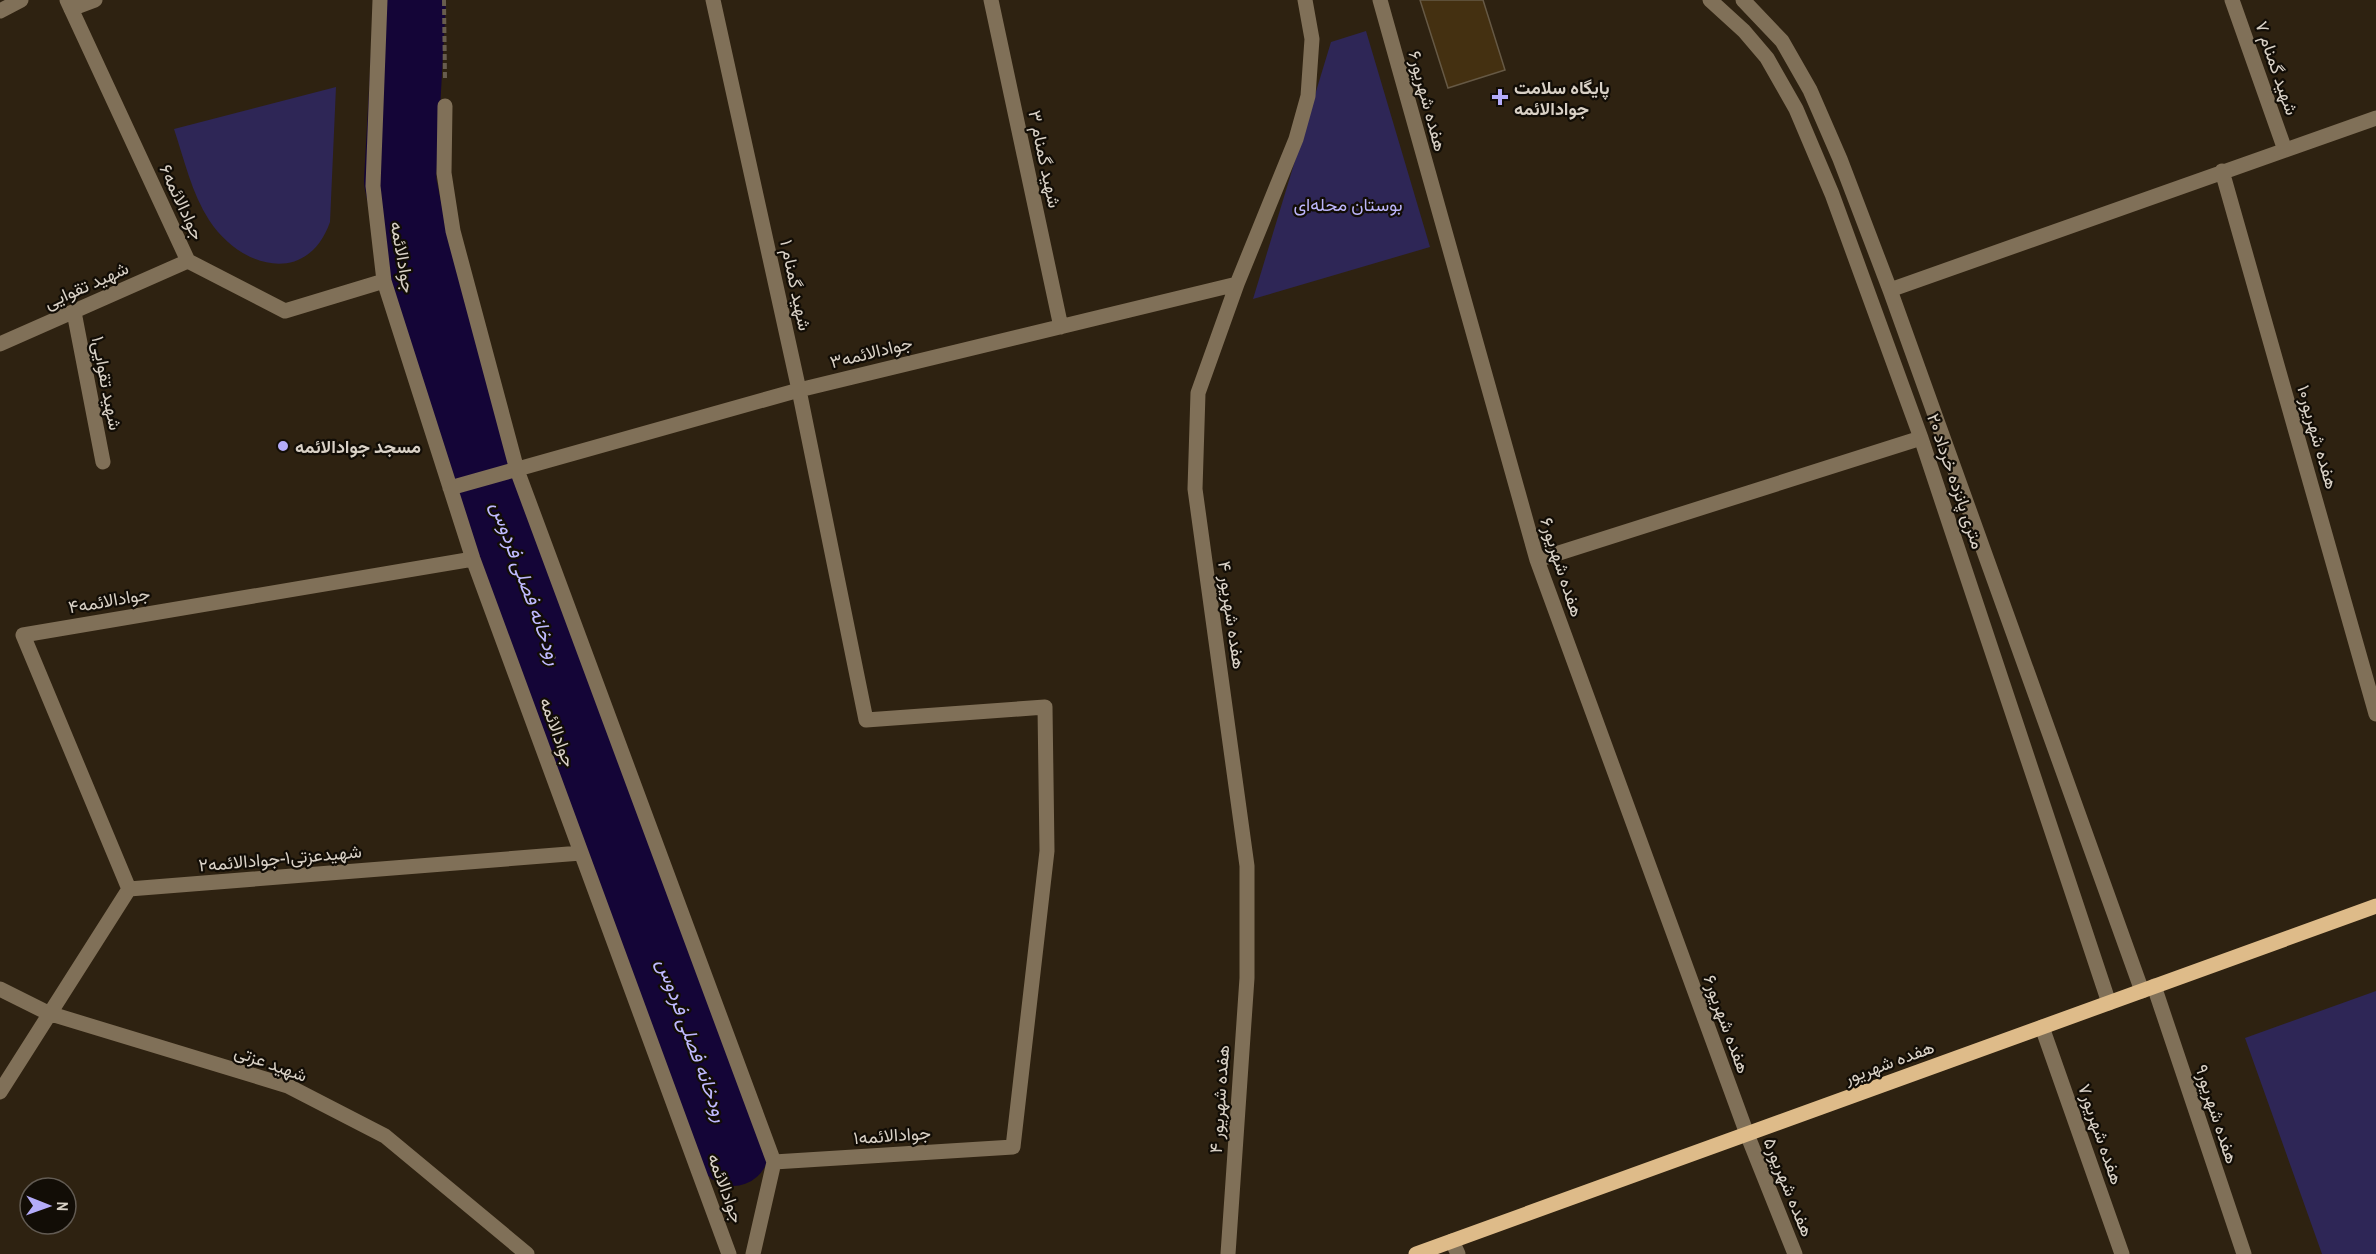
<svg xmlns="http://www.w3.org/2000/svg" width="2376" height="1254" viewBox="0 0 2376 1254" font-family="'Archivo Narrow',Vazirmatn,sans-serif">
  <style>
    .green { fill: #2e2656 }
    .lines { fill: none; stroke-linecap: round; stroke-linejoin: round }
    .river { stroke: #140537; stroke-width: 72 }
    .building { fill: #443011; stroke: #665945; stroke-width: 1.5 }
    .path { stroke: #685d4e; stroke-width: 4; stroke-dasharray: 6 3; stroke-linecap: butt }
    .minor { stroke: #807058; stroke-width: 15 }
    .major { stroke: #debb89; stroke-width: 15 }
    .poi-dot { fill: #b4acf9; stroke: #120d06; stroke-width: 2 }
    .labels { text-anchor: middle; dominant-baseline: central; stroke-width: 4.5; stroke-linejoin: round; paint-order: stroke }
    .street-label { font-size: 18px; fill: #d9d1c6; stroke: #120d06 }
    .poi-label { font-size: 18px; font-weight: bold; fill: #d9d1c6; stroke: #120d06; text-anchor: start }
    .park-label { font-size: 18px; fill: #bcb5fa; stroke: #120d06 }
    .water-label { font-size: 20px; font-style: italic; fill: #bfb9fe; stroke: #120d06 }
  </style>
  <rect width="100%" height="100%" fill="#2e2211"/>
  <path class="green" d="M1366 31 1430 247 1253 299 1331 42Z
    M336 87 330 222C307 287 240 268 209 220 192 194 184 159 174 129Z
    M2376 991V1254H2322L2245 1038Z"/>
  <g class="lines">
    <path class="river" d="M410 0 400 181 411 235 480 456 733 1150"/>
  </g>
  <path class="building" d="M1420 0H1483L1505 70 1448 88Z"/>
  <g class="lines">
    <path class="path" d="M444 0 445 79
      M541 661 556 656"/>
    <path class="minor" d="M67 0 188 261 285 311 384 281
      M380 0 373 186 384 281 473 559 729 1254
      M713 0 799 390 866 720 1045 707 1047 851 1013 1147 774 1162
      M991 0 1061 327
      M1380 0 1537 560 1747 1134 1795 1254
      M1710 0 1744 31 1767 58 1796 109 1832 194 1921 438 2109 1003
      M1743 0 1782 41 1810 90 1840 159 1890 290 2142 991
      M2232 0 2285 150
      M71 9 95 0
      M0 11 21 0
      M445 106 444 173 453 231 517 470 774 1162 753 1254
      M2222 171 2376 714
      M1890 290 2376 118
      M74 312 103 462
      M0 344 188 261
      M450 488 799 390 1237 284
      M1537 560 1921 438
      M129 889 23 635 473 559
      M2154 986 2244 1254
      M0 989 48 1013 288 1086 385 1136 527 1254
      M2042 1027 2122 1254
      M0 1092 129 889 581 853
      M1452 1241 1458 1254
      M1228 1254 1247 978V866L1195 489 1198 393 1237 284 1296 139 1308 96 1312 39 1305 0"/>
    <path class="major" d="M1416 1254 2376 906"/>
  </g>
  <g class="poi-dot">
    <path d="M1497 88h6v6h6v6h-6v6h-6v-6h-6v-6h6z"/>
    <circle cx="283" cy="446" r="6"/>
  </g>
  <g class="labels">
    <g class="street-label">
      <text transform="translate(2277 68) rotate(71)">شهید گمنام ۷</text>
      <text transform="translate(1428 101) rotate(75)">هفده شهریور۶</text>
      <text transform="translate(1045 159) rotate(78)">شهید گمنام ۳</text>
      <text transform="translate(182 202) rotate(65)">جوادالائمه۶</text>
      <text transform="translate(403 257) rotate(80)">جوادالائمه</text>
      <text transform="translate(86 285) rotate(-24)">شهید تقوایی</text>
      <text transform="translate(796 285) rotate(78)">شهید گمنام ۱</text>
      <text transform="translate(871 352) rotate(-14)">جوادالائمه۳</text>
      <text transform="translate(107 383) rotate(79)">شهید تقوایی۱</text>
      <text transform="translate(2318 437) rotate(74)">هفده شهریور۱۰</text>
      <text transform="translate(1956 481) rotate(71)">۲۰ متری پانزده خرداد</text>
      <text transform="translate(1562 567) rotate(72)">هفده شهریور۶</text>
      <text transform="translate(109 600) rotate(-10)">جوادالائمه۴</text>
      <text transform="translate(1232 615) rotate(82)">هفده شهریور ۴</text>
      <text transform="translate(558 732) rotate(70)">جوادالائمه</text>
      <text transform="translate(280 858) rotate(-5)">شهیدعزتی۱-جوادالائمه۲</text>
      <text transform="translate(1727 1024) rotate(70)">هفده شهریور۶</text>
      <text transform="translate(1889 1062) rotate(-20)">هفده شهریور</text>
      <text transform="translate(271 1063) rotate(20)">شهید عزتی</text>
      <text transform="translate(1219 1099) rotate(-86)">هفده شهریور ۴</text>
      <text transform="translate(2217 1114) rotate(72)">هفده شهریور۹</text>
      <text transform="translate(2101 1134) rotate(71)">هفده شهریور۷</text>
      <text transform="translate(892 1135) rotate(-4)">جوادالائمه۱</text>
      <text transform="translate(1789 1187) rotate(68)">هفده شهریور۵</text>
      <text transform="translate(726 1188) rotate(70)">جوادالائمه</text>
    </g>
    <g class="poi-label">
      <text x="1514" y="87">پایگاه سلامت<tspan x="1514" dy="21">جوادالائمه</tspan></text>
      <text x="295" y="446">مسجد جوادالائمه</text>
    </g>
    <g class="park-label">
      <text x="1348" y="204">بوستان محله‌ای</text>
    </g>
    <g class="water-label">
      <text transform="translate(527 583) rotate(70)">رودخانه فصلی فردوس</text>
      <text transform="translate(693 1040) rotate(70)">رودخانه فصلی فردوس</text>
    </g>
  </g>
  <g transform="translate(48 1206) rotate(91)"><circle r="28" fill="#120d06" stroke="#625b53" stroke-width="1.5"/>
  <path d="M0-4.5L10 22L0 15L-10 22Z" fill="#b4acf9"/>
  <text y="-9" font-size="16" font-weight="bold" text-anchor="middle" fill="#d9d1c6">N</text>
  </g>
</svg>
